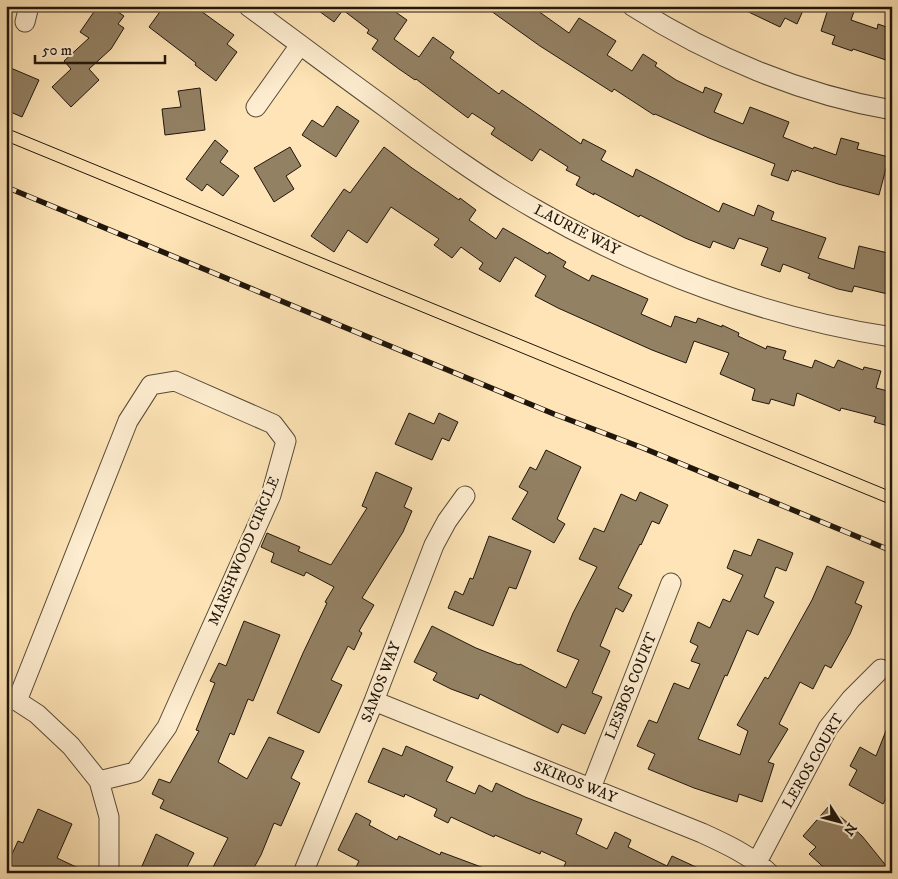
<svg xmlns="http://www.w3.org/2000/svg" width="898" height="879" viewBox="0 0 898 879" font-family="'IM FELL DW Pica',serif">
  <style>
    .building { fill: #938164; stroke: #20160b }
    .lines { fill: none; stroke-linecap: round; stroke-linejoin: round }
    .minor-casing { stroke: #584a36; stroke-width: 21 }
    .minor { stroke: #feedd0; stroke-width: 19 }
    .tram { stroke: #20160b; stroke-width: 1 }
    .rail-casing { stroke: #20160b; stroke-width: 5.5 }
    .rail { stroke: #feedd0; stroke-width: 4; stroke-dasharray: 11; stroke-linecap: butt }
    .labels { text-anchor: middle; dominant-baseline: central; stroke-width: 4.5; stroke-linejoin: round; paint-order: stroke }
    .street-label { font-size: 15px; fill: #20160b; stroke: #feedd0 }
  </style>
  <rect width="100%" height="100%" fill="#fee4b6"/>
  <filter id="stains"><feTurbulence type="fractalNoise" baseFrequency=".004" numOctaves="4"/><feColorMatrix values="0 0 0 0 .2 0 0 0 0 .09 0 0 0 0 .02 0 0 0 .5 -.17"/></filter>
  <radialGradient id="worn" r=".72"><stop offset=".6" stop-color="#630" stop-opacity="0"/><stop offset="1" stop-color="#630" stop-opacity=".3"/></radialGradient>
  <path class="building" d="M98 6H109L124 16 118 24 124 28 111 49 89 69 99 80 71 107 52 87 71 69 64 61 89 38 80 32Z
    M164 6H194L234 35 227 44 237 52 216 81 195 65 196 63 149 27Z
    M312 6H387L407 20 394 39 419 57 433 37 454 52 450 58 499 94 502 90 581 144 583 139 606 151 601 160 633 177 636 169 719 212 723 203 754 216 758 205 774 212 771 220 826 238 818 258 854 269 859 246 892 254V295L854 286 852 292 838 289 808 278 810 274 783 264 780 272 761 265 768 248 739 238 734 249 713 241 710 248 685 238 640 215 639 217 594 193V195L576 185 580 177 566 170 568 167 540 149 532 161 491 134 495 128 472 113 468 118 416 79 415 80 399 69 372 49 378 40 367 33 369 30 343 10 334 22Z
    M484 6H531L569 33 579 18 616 41 607 55 632 71 643 54 657 63 655 66 676 80 703 93 705 87 722 94 714 112 743 124 750 107 789 122 783 137 813 149 814 147 836 155 841 138 859 143 857 149 889 157 879 195 838 184 796 170 795 172 792 170 788 181 771 175 775 164 709 138 655 114 654 115 614 89 612 92 540 46Z
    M736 6H805L797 24 785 18 780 27Z
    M829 6H856L851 20 877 29 878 24 892 29V62L853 49 852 51 832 44 835 36 821 31Z
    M6 66 39 80 22 117 6 110Z
    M200 88 205 130 165 135 162 109 181 107 178 91Z
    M337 106 359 121 336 157 302 135 312 120 323 127Z
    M215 140 228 151 220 162 239 176 223 196 207 184 202 191 186 179Z
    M290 147 301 166 286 176 294 189 274 202 254 168Z
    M384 147 412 168 459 200 460 198 476 210 469 220 496 239 503 228 548 254 549 252 566 262 563 267 589 281 592 275 648 299 641 314 671 327 675 316 696 323 698 318 722 327V325L739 333 738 336 766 349 767 346 786 351 783 359 812 368 815 360 834 368 838 360 863 370 864 367 881 371 876 388 892 392V427L874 422 876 417 841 408 840 411 797 393 794 406 771 399 769 404 752 400 755 389 720 374 729 353 694 341 686 363 652 350 558 308 535 296 546 276 515 257 500 282 479 269 483 263 461 247 452 258 434 245 439 239 391 207 367 243 348 230 334 252 311 236 344 189 350 193Z
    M409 413 434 424 439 413 458 422 449 441 442 438 432 460 395 444Z
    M546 450 581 467 557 519 565 524 554 543 512 519 528 492 519 487 530 467 536 470Z
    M376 472 412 488 404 507 412 511 403 532 362 598 374 605 359 631 362 633 354 650 348 646 331 680 342 685 319 733 277 713 303 653 327 603 325 602 334 587 306 572 304 576 271 562 274 553 261 547 267 533 300 547 298 551 331 565 367 508 362 506Z
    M640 492 668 505 659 524 652 521 641 545 640 544 618 588 632 595 623 612 616 608 600 646 610 651 592 693 602 697 585 734 562 724 558 733 480 694 478 699 451 689 433 680 437 673 414 662 432 626 476 648 519 665 520 664 566 688 579 660 557 651 573 613 597 567 579 559 594 528 604 532 621 494 636 501Z
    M489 536 531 551 516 589 509 587 493 626 448 608 455 591 463 595 470 578 473 579Z
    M758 539 793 553 786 571 776 567 764 597 774 602 758 635 747 630 727 676 725 675 698 739 740 755 748 731 737 725 765 677 768 679 812 600 827 566 864 582 855 603 862 606 850 634 831 668 825 665 813 689 800 682 779 724 788 729 768 762 774 764 762 802 739 794 737 802 694 788 648 769 655 754 637 746 649 720 657 723 674 683 689 689 700 664 691 661 698 646 690 642 698 622 710 628 723 599 730 602 743 575 727 568 734 550 751 556Z
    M244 621 280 635 253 701 248 699 234 735 230 733 218 762 247 779 269 737 304 751 291 778 300 783 281 826 274 823 261 855 251 873H210L228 838 160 808 164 800 152 794 159 779 170 783 199 731 196 730 215 683 210 681 219 663 226 666Z
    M891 718 892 789 883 804 849 785 857 770 850 766 860 747 876 756Z
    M406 746 453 767 446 781 475 794 479 785 492 792 496 783 525 797 582 819 576 834 607 849 615 832 631 840 628 847 667 866 672 856 709 873H561L566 862 541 851 540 854 495 835 494 837 451 817 448 823 434 816 437 809 405 794 404 797 368 782 383 748 402 756Z
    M829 806 862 836 892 873H830L809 854 816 847 803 836Z
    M38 809 72 824 57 858 89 873H6V867L18 841 23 843Z
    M356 813 371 821 369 825 397 840 399 836 440 855 441 852 492 871V873H367L356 867 359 861 338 850Z
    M156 834 194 853 184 873H139Z"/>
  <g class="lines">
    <g class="minor-casing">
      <path id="minor" d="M248 6C294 40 339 74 385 107 433 143 482 179 535 209 642 271 768 318 892 337
        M632 6C710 56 800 94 892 110
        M25 22 29 6
        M256 107 300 45
        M6 697 17 701 37 714 71 746 99 781 109 817V873
        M17 701 128 421 151 385 175 381 273 424 286 441 271 495 167 727 135 772 99 781
        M374 701 702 833C726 844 750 855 769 873
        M591 788 671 583
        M757 862 828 728 851 699 881 669
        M303 873 374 701 434 545 447 521 465 496"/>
    </g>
    <use href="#minor" class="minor"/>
    <path class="tram" d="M6 128 892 492
      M6 141 892 505"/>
    <g class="rail-casing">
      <path id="rail" d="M6 187 554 414 643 448 892 551"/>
    </g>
    <use href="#rail" class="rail"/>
  </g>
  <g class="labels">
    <g class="street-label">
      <text transform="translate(577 230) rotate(27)">LAURIE WAY</text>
      <text transform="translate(244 551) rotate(-67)">MARSHWOOD CIRCLE</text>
      <text transform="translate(381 682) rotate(-69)">SAMOS WAY</text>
      <text transform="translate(631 686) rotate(-68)">LESBOS COURT</text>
      <text transform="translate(813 761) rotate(-60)">LEROS COURT</text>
      <text transform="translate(575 782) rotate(22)">SKIROS WAY</text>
    </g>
  </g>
  <rect width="898" height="879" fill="none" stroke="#fee4b6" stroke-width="25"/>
  <rect x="8" y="8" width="883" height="864" fill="none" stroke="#20160b" stroke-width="2.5"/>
  <rect x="12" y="12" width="873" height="854" fill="none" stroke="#20160b"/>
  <g transform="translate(840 822) rotate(126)" stroke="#feedd0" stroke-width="4" paint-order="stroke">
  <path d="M0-4L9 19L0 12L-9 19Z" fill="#20160b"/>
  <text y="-8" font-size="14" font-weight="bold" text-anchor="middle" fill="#20160b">N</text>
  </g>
  <path d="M35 55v8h130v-8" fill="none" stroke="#20160b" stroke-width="2.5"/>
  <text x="42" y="55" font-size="15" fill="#20160b" stroke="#feedd0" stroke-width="4" paint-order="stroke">50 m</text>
  <rect width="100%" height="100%" filter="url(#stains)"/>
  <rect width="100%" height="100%" fill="url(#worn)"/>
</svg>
